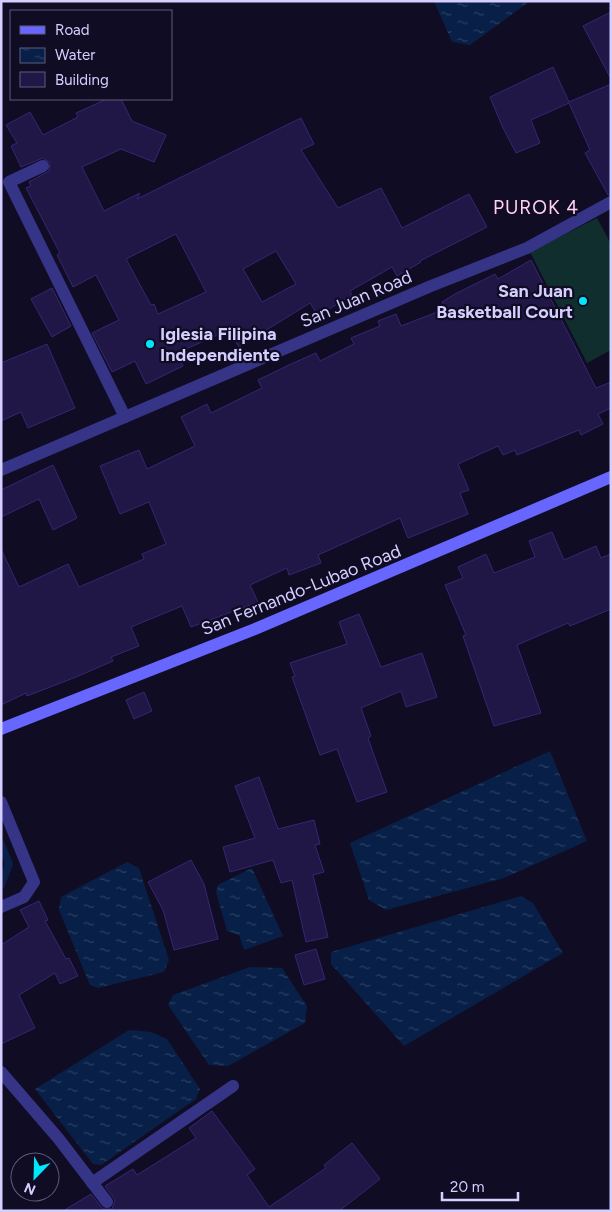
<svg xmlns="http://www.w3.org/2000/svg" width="612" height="1212" viewBox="0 0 612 1212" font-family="Figtree,sans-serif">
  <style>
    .pitch { fill: #0f2e2d }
    .water { fill: url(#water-ripples) }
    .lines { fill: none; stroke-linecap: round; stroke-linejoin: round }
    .stream { stroke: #082047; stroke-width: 8 }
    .building { fill: #201746; stroke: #352774; fill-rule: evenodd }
    .minor { stroke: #353486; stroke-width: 12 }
    .tertiary { stroke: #353486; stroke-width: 12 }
    .secondary { stroke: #6766ff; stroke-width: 12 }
    .poi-dot { fill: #00e6fa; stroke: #100c24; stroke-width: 2 }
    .labels { text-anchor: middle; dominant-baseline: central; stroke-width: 4.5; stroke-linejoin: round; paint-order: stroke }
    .poi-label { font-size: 18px; font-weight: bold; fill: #d4cfff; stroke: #100c24; text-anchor: end }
    .street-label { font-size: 18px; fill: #d4cfff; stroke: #100c24 }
    .neighbourhood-label { font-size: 19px; letter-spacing: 1px; fill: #ffd1ef; stroke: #100c24 }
  </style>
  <defs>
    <pattern id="water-ripples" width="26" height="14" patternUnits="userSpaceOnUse" patternTransform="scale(1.25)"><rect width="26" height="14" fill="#082047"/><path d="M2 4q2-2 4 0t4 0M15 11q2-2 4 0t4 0" fill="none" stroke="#2b3f63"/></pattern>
  </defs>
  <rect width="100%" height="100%" fill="#100c24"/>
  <path class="pitch" d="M597 218 611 244V350L587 363 530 252Z"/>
  <path class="water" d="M434 1H530L470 45 452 42Z
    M550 751 587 841 504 878 386 910 369 900 350 843Z
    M127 862 139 868 169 960 164 972 98 988 90 985 59 910 61 897Z
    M252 868 283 936 244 950 239 935 227 931 216 892 218 885Z
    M521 896 533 903 563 953 404 1046 331 964V952Z
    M250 967 282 968 307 1006 305 1023 228 1066 209 1065 168 1005 173 995Z
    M129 1030 151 1032 167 1039 200 1089 196 1099 101 1165 93 1164 35 1089Z"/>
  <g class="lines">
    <path class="stream" d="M1 844 9 864 1 885"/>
  </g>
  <path class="building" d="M611 12V79L583 26Z
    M553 67 569 102 611 84V194L608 195 585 153 590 150 569 103 531 120 540 143 516 153 503 128 490 97Z
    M107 99H121L132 121 166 135 154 162 121 149 82 167 104 211 140 193 137 199 301 118 314 144 301 150 338 208 381 188 402 228 469 194 487 227 420 261 421 262 397 276 392 267 350 291 352 295 318 316 310 303 239 347 229 330 177 353 183 366 146 384 135 361 112 372 92 333 119 320 96 275 73 287 57 255 60 253 26 188 31 186 29 182 49 171 50 163 43 158 21 167 11 146 17 143 6 125 30 112 43 135 78 117 76 113ZM176 234 206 292 158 314 154 304 151 305 126 259ZM276 251 296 284 262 302 243 269Z
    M531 260 596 388 611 382V408L598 414 603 424 581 435 579 430 517 455 515 450 503 455 498 446 458 464 469 490 460 493 468 514 408 538 400 518 318 555 321 563 289 575 287 568 250 585 258 602 191 627 182 606 131 627 139 646 111 657 113 661 76 677 27 696 26 693 1 705V549L19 587 68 564 79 587 144 559 142 554 166 544 149 502 120 514 100 466 139 450 147 469 195 446 181 417 207 404 211 413 262 388 258 380 291 364 316 353 320 361 354 344 351 338 380 326 378 321 396 314 401 326 445 309 442 302 455 294 495 274 498 279Z
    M52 288 71 326 52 337 31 299Z
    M47 344 75 408 28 428 21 412 1 421V363Z
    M53 465 77 518 53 530 39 499 1 517V490Z
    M552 532 564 560 596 546 601 558 611 554V609L570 626 568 623 517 645 541 713 494 726 463 636 466 635 445 585 463 578 458 567 486 554 494 573 535 557 529 541Z
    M359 614 381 667 422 653 437 697 406 707 401 691 361 708 371 736 368 738 387 792 357 802 337 749 320 755 292 677 295 676 290 663 347 644 339 622Z
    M144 692 152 711 134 719 126 700Z
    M259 777 278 829 314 820 320 844 315 845 324 872 313 875 328 937 306 942 292 880 281 883 273 860 230 872 223 847 255 838 235 786Z
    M191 860 204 884 218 939 174 950 163 910 148 882Z
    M39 901 48 920 45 921 66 959 69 958 78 976 60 984 55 973 19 995 35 1028 1 1044V945L29 927 20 910Z
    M316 949 325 979 304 985 295 955Z
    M212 1111 255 1169 247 1175 269 1207 326 1168 324 1165 352 1143 380 1179 339 1211H63L91 1194 103 1209H112L115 1200 105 1186 133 1169 137 1175 196 1138 189 1128Z"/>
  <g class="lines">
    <path class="minor" d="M43 166 9 182 125 417
      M1 802 34 882 24 897 1 907
      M1 1072 58 1138 107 1202
      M92 1183 233 1086"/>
    <path class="tertiary" d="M1 470 431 286 527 248 611 202"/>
    <path class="secondary" d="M1 729 255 629 611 477"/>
  </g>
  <g class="poi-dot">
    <circle cx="583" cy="301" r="5"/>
    <circle cx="150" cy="344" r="5"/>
  </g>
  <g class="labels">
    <g class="poi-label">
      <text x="573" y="291">San Juan<tspan x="573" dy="21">Basketball Court</tspan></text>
      <text x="160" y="334" text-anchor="start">Iglesia Filipina<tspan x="160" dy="21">Independiente</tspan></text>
    </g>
    <g class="street-label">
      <text transform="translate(356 299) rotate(-23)">San Juan Road</text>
      <text transform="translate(301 590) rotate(-22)">San Fernando-Lubao Road</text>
    </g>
    <g class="neighbourhood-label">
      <text x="536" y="207">PUROK 4</text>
    </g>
  </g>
  <rect width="612" height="1212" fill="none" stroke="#d4cfff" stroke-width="5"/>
  <rect x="10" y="10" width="162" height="90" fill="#100c24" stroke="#5e5a7c"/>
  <rect x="20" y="26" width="25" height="8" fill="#6766ff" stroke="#5e5a7c"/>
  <text x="55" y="35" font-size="15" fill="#d4cfff">Road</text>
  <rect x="20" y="48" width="25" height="15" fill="url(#water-ripples)" stroke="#5e5a7c"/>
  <text x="55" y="60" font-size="15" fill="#d4cfff">Water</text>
  <rect x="20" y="72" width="25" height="15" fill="#201746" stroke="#5e5a7c"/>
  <text x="55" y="85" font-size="15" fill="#d4cfff">Building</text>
  <g transform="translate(35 1177) rotate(203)"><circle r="24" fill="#100c24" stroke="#5e5a7c"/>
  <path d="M0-4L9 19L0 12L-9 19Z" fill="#00e6fa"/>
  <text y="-8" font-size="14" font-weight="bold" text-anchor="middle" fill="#d4cfff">N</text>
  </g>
  <path d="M442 1192v8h76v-8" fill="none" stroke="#d4cfff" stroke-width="2.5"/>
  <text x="450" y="1192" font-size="15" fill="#d4cfff" stroke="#100c24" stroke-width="4" paint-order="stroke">20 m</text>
</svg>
